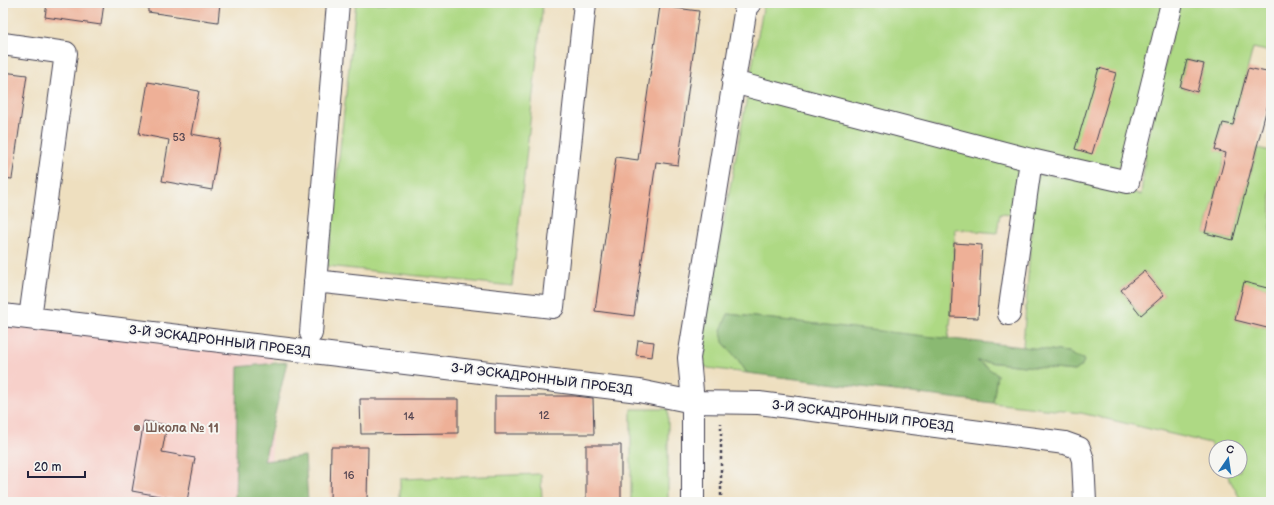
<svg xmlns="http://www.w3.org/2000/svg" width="1274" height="505" viewBox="0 0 1274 505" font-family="'Balsamiq Sans',sans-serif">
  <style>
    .built { fill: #f7d0ca }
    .green { fill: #aed984; stroke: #687e60; fill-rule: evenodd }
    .forest { fill: #8ab972; stroke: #566e56 }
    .building { fill: #eeb097 }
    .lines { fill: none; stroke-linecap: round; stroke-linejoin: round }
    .minor-casing { stroke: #413e4f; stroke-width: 24 }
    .path { stroke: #413e4f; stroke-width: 2.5; stroke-dasharray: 3 3; stroke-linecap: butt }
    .minor { stroke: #fff; stroke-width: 22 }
    .education-dot { fill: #8d6e63; stroke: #f6f6f2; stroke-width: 1.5 }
    .labels { text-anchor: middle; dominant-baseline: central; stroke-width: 4; stroke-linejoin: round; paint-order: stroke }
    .number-label { font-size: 11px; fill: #554652 }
    .street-label { font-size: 13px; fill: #22223b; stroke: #f6f6f2 }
    .education-label { font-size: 13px; font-weight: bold; fill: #785e54; stroke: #f6f6f2; text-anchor: start }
  </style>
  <rect width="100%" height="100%" fill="#f6f6f2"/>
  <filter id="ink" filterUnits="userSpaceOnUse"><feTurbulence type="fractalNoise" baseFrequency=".025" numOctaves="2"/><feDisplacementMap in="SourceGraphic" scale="8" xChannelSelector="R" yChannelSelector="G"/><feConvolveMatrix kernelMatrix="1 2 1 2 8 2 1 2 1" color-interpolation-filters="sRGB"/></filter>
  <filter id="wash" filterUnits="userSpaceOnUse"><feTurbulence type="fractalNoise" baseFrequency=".012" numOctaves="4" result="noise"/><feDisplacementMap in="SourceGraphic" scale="16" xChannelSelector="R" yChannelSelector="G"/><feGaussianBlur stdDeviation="0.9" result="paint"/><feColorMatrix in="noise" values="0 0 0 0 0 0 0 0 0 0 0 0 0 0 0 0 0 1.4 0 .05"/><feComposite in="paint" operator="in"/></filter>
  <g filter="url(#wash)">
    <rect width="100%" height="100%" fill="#eedfbf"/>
    <path class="built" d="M3 324 273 353 271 502H3Z"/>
    <path class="green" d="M356 3H543L512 286 327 266Z
      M764 3H1166L1128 160 1118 167 1102 171 750 78Z
      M1179 3H1271V52L1253 48 1233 125 1222 123 1216 150 1226 153 1205 233 1233 240 1257 148 1271 151V289L1244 283 1235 320 1271 329V502H1242L1225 471H1240V447H1216V454L1210 443 1081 413 993 403 997 374 975 361 1074 371 1083 363V359L1074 356 1068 352 1023 347 1035 177 1043 174 1113 184 1141 195 1146 147ZM1187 60 1204 64 1197 92 1180 87ZM1144 271 1164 295 1141 315 1121 290Z
      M748 92 1016 163 1023 177 1013 215 1000 214 997 233 955 229 951 317 948 339 728 314 723 342 739 361 747 373 708 368 697 362Z
      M631 409H668V502H631Z
      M541 474 542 502H400V479Z"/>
    <path class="forest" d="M728 314 1068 352 1074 356 1083 359 1084 361 1081 367 1074 371 977 361 997 374 993 403 747 373 739 361 723 342 721 330Z
      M287 362 264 461 305 456 308 502H235L238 367Z"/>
    <g id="blocks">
      <path class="building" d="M47 3H104L101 25 45 17Z
        M148 3H220L218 22 148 12Z
        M660 6 699 11 678 165 656 162 634 316 595 311 616 157 638 160Z
        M1187 60 1204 64 1197 92 1180 87Z
        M1099 68 1116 73 1092 154 1075 149Z
        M1248 68 1271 73V92L1233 240 1205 233 1226 153 1215 150 1223 123 1233 125Z
        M3 72 27 75 12 179 3 178Z
        M148 82 199 91 191 134 220 139 212 190 162 181 169 140 139 134Z
        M954 243 982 245 978 318 951 317Z
        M1144 271 1164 295 1141 315 1121 290Z
        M1244 282 1271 289V329L1235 320Z
        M638 340 654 342 652 357 636 355Z
        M495 396H575L593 398 594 434H495Z
        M360 399H458V433L361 434Z
        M144 421 167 425 162 452 195 458 187 501 132 491Z
        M586 445H621V502H586Z
        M331 447H368L367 502H330Z"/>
    </g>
  </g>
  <g filter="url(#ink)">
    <use href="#blocks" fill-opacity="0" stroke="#413e4f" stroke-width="1"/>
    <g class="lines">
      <g class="minor-casing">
        <path id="minor" d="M3 44 66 53 30 318
          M733 82 1031 160 1009 314
          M1031 160 1128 182 1172 3
          M315 281 553 307 585 3
          M3 315 639 391 693 402 759 403 1065 443 1079 448 1083 460 1085 502
          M311 333 338 3
          M693 502V402L689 358 746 7 750 3"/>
      </g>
      <path class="path" d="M721 502V423"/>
      <use href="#minor" class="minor"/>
    </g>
  </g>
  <circle class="education-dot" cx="137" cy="428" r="4"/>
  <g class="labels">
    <g class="number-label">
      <text x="179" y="137">53</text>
      <text x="544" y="415">12</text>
      <text x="409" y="416">14</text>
      <text x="349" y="475">16</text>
    </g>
    <g class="street-label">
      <text transform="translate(220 341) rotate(7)">3-Й ЭСКАДРОННЫЙ ПРОЕЗД</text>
      <text transform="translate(542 379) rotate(7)">3-Й ЭСКАДРОННЫЙ ПРОЕЗД</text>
      <text transform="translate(863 416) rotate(7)">3-Й ЭСКАДРОННЫЙ ПРОЕЗД</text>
    </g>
    <g class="education-label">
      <text x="145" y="428">Школа № 11</text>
    </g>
  </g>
  <rect width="1274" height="505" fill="none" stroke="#f6f6f2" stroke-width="16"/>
  <g transform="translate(1228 459) rotate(13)"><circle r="19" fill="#f6f6f2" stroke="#a1a1a9"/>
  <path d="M0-3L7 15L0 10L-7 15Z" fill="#1f6fb2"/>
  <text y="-6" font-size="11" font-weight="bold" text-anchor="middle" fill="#22223b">С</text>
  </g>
  <path d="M28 471v6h57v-6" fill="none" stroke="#22223b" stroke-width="2"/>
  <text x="34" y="471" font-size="12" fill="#22223b" stroke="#f6f6f2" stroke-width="3" paint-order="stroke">20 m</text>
</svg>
